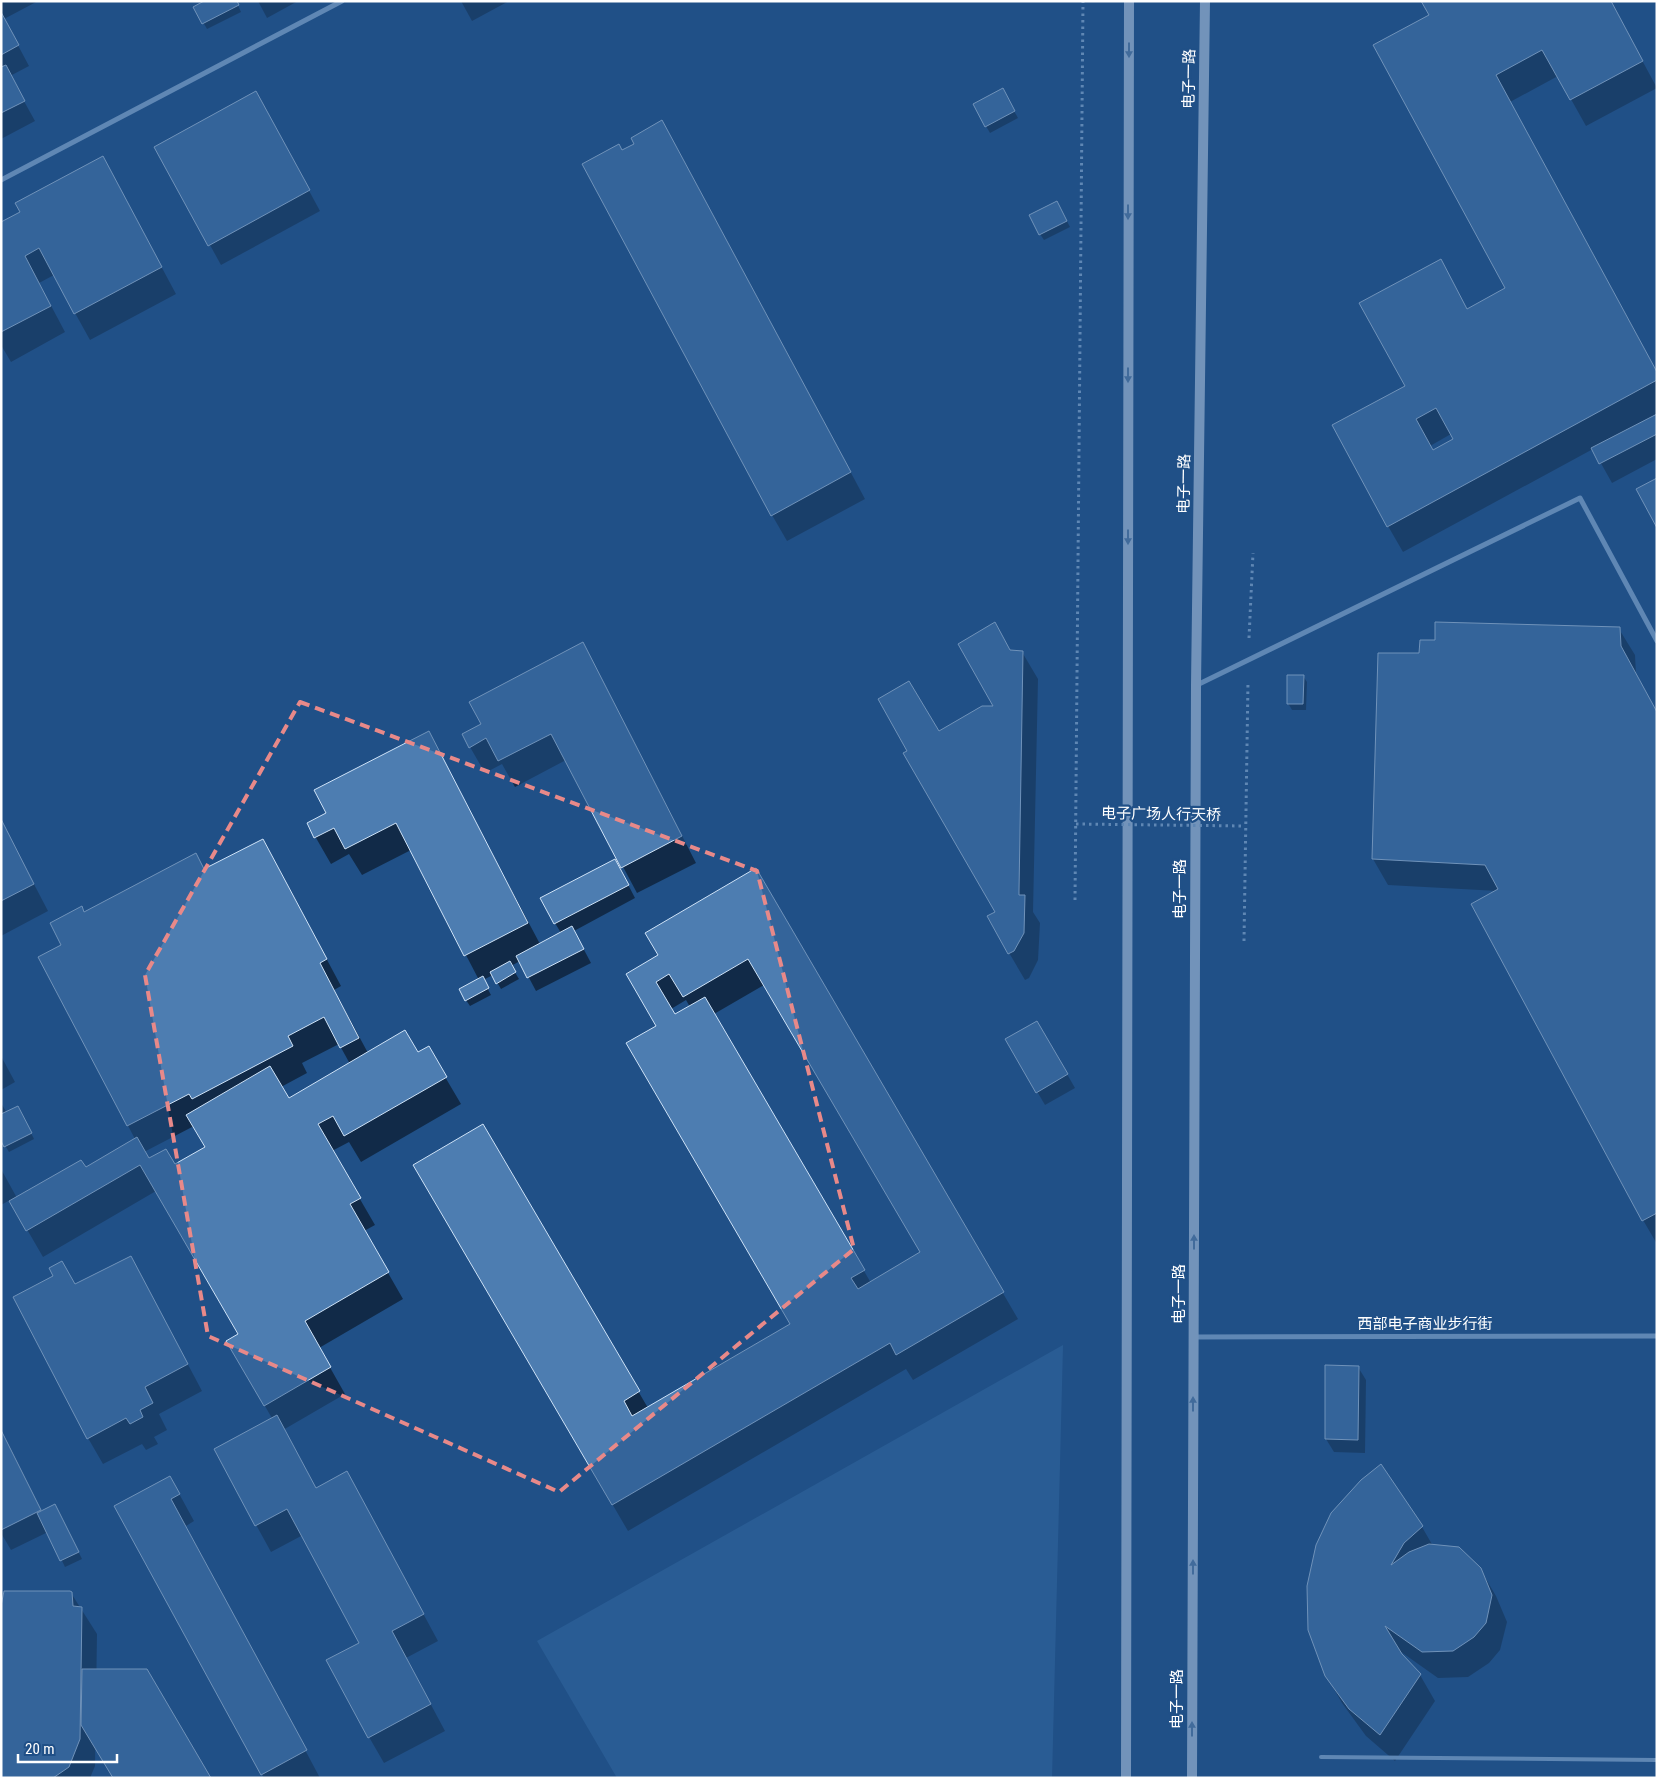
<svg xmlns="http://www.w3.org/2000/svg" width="1658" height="1779" font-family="'Roboto Condensed','Noto Sans SC',sans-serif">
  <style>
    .green { fill: #346ba4 }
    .shadow { fill: #0007; fill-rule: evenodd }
    .building { fill: #4d7db1; stroke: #cee2f7; fill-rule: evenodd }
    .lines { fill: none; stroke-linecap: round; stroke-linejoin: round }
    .path { stroke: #aac9ea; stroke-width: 3; stroke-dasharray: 2.5 4; stroke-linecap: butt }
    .lane { stroke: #aac9ea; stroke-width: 4 }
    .street { stroke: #aac9ea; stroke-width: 5 }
    .secondary { stroke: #d5e5f8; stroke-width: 10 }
    .path-bridge { stroke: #aac9ea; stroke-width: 3; stroke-dasharray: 2.5 4; stroke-linecap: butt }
    .oneway { fill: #688cb4 }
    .marked { fill: none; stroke: #e88989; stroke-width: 4; stroke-dasharray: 10 6; stroke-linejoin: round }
    .labels { text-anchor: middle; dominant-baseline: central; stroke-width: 4.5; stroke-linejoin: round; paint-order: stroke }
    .street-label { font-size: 15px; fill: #fff; stroke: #205087 }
  </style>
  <rect width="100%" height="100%" fill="#205087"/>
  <path class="green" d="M1063,1345L1052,1778H617L537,1641Z"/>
  <g class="shadow">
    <path d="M1,1H38L4,19L29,66L10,76L35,121L1,139Z"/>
    <path d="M236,1L241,12L207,29L195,8Z"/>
    <path d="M258,1H298L267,18Z"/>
    <path d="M461,1H509L472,21Z"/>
    <path d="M1610,1L1657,88L1586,126L1558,76L1510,102L1657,372V459L1612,483L1593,449L1403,552L1388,526L1406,387L1467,310L1506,288L1375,46ZM1451,434L1454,439L1433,451L1430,446Z"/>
    <path d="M1002,90L1018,118L990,133L974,105Z"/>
    <path d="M267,113L320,211L221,265L156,147Z"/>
    <path d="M677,148L865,499L787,541L772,515L622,152Z"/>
    <path d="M117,184L176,294L90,340L54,275L39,283L65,332L11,362L1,345V223Z"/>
    <path d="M1060,208L1070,227L1044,240L1040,234Z"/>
    <path d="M1619,629L1635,655L1636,674L1657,712V1244L1643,1220L1498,891L1388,885L1373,859L1420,654L1436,641Z"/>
    <path d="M1010,651L1022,652L1038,679L1033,912L1040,923L1038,960L1029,978L1025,980L988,917L997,912L939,733L995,707Z"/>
    <path d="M597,670L696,863L637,893L566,760L515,787L502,764L485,773L470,747Z"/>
    <path d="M1303,676L1307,682L1306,710H1292L1288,703Z"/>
    <path d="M428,733L540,944L561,933L555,923L622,873L635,898L574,931L591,963L536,991L520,961L511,966L519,979L501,989L493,975L483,980L491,995L470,1006L466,1000L479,980L411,850L362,875L349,854L331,864L308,824L327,814Z"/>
    <path d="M1,821L48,911L1,936Z"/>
    <path d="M263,840L341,986L334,990L368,1053L418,1054L428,1048L461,1104L361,1162L349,1142L332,1151L375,1225L364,1231L403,1299L319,1348L345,1394L283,1430L316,1489L361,1499L438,1641L406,1658L445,1731L384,1763L369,1737L360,1643L303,1535L271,1552L215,1450L273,1420L228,1342L240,1335L156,1191L43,1257L10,1200L1,1205V1169L17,1198L85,1168L135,1139L40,958L62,946L84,913L205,871ZM339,1044L350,1064L288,1100L281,1087L307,1073L302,1063ZM194,1126L206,1147L175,1166L149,1160L144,1152Z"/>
    <path d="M756,870L1018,1319L913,1380L906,1369L628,1531L414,1165L483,1125L648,1408L791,1325L658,1026L628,975L660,956ZM764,985L922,1253L871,1283L714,1014ZM686,1000L690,1007L675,1016L671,1009Z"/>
    <path d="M1037,1022L1075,1088L1045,1105L1007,1040Z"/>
    <path d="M1,1056L15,1082L1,1090Z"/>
    <path d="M1,1103L7,1113H21L34,1139L9,1152L1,1139Z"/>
    <path d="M131,1257L202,1391L159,1414L167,1430L154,1437L158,1444L146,1450L142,1444L103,1464L88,1438L75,1286Z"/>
    <path d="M1358,1367L1366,1380L1365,1453L1334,1452L1326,1439Z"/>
    <path d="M1,1429L42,1512H59L82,1559L65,1567L48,1532L11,1550L1,1533Z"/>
    <path d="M170,1477L194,1521L186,1526L320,1778H264L116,1506Z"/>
    <path d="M1422,1527L1433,1546L1480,1569L1496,1596L1507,1622L1500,1650L1489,1663L1468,1677L1438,1678L1397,1649L1420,1675L1435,1701L1395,1761L1366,1736L1342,1703L1326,1675L1308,1586Z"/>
    <path d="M71,1593L97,1634L95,1766L90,1778H1Z"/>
  </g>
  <g class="building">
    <path d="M204,1H237L239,5L202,24L193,7Z"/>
    <path d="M1421,1H1611L1643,61L1570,100L1542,50L1496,75L1657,372V380L1387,527L1332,425L1405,386L1359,303L1441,259L1467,309L1505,288L1373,45L1429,15ZM1436,408L1453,439L1433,450L1416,419Z"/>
    <path d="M1,12L19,45L1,55Z"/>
    <path d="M6,65L25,101L1,113V67Z"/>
    <path d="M1003,88L1015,111L985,127L973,104Z"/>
    <path d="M256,91L310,190L208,246L154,147Z"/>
    <path d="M662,120L851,472L771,516L582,164L619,144L622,150L634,144L631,138Z"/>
    <path d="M103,156L162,267L74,314L39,248L25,256L51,306L1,332V222L20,212L15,203Z"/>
    <path d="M1057,201L1067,221L1039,235L1029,215Z"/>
    <path d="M1657,414V434L1599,464L1591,448Z"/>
    <path d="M1657,478V528L1636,489Z"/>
    <path d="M995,622L1010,650L1023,651L1019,891V895H1025L1024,933L1014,951L1008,954L987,916L995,912L903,753L907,751L878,699L909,681L939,731L982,706H993L958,644Z"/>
    <path d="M1435,622L1620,627L1621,646L1657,712V1213L1642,1221L1471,904L1498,889L1485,865L1372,859L1378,653H1419L1420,640H1435Z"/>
    <path d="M583,642L682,836L621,868L551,734L498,761L486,738L469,748L462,734L481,724L469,702Z"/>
    <path d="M1287,675H1304L1303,704H1287Z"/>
    <path d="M429,731L528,923L464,956L396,823L345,849L334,828L314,838L307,823L326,813L314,790Z"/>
    <path d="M1,819L34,884L1,901Z"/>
    <path d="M263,839L327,959L320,963L359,1038L340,1048L324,1017L288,1036L293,1046L192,1099L189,1094L127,1126L38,957L61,945L50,923L82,906L84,912L196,853L204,869Z"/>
    <path d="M615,859L629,885L554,924L540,898Z"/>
    <path d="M756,868L1004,1292L896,1355L890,1343L612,1505L413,1165L483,1124L640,1391L624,1401L632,1416L790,1324L626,1043L656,1026L626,974L658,955L645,933ZM748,959L920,1252L858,1289L851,1278L865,1270L705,997L675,1014L656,982L669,974L683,997Z"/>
    <path d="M572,926L584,949L527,978L516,956Z"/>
    <path d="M510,961L516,972L496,984L490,972Z"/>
    <path d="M483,976L489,988L465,1001L459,989Z"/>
    <path d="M1037,1021L1068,1074L1036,1093L1005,1039Z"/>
    <path d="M405,1030L418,1052L429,1046L447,1077L344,1136L333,1116L318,1124L361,1198L350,1204L389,1272L305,1321L331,1367L264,1406L226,1341L238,1334L140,1165L26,1231L9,1201L81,1160L86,1167L137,1137L149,1158L166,1149L175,1164L205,1147L186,1115L270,1066L289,1098Z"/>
    <path d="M18,1106L32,1133L4,1147L1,1141V1114Z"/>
    <path d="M131,1256L188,1364L145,1387L153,1403L140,1410L143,1417L130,1424L126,1418L87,1439L13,1297L53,1276L49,1268L62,1261L75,1284Z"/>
    <path d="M1325,1365L1359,1366L1358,1440L1325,1439Z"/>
    <path d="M277,1415L316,1488L347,1471L424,1614L392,1631L431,1704L368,1738L326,1660L359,1643L287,1509L255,1526L214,1449Z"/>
    <path d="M1,1430L41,1510L1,1530Z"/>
    <path d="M1381,1464L1423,1526L1404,1543L1391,1565L1409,1552L1429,1544L1459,1547L1481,1568L1492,1595L1486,1623L1474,1637L1453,1651L1422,1652L1385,1626L1402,1654L1421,1674L1380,1735L1349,1709L1325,1676L1308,1630L1307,1586L1316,1545L1331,1513L1361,1480Z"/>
    <path d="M170,1476L180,1494L171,1499L307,1750L261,1775L114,1506Z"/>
    <path d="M55,1504L79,1552L60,1561L37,1513Z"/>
    <path d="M4,1591H70L72,1592L73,1606L82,1607L80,1739L69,1767L53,1778H1V1606Z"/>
    <path d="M82,1669H147L211,1778H113L81,1725Z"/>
  </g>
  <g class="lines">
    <g class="path">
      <path d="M1249,638L1253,553"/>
      <path d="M1075,900L1083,1"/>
      <path d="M1244,941L1248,681"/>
    </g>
    <path class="lane" d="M1321,1757L1657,1760"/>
    <g class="street">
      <path d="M1,180L342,1"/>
      <path d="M1197,685L1580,498L1657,641"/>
      <path d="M1194,1337L1657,1336"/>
    </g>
    <g class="secondary">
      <path d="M1126,1778L1129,1"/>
      <path d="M1192,1778L1196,685L1205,1"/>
    </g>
    <path class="path-bridge" d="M1076,824L1245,826"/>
  </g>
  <defs><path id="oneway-solid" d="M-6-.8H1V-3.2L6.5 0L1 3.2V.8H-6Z" transform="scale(1.25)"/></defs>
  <g class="oneway">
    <use href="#oneway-solid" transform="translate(1129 50) rotate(90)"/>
    <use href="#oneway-solid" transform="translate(1128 212) rotate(90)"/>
    <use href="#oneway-solid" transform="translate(1128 375) rotate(90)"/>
    <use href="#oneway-solid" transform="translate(1128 537) rotate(90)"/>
    <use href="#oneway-solid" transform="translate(1194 1242) rotate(-90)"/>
    <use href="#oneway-solid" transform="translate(1193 1404) rotate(-90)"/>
    <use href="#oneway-solid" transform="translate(1193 1567) rotate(-90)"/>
    <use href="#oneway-solid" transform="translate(1192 1729) rotate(-90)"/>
  </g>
  <path d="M0 0H1658V1779H0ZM300,702L757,871L854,1249L559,1492L208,1336L145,975Z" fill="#205087" fill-opacity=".55" fill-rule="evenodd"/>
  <path class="marked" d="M300,702L757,871L854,1249L559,1492L208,1336L145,975Z"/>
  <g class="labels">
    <g class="street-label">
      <text transform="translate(1189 79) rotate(-89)">电子一路</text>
      <text transform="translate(1184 484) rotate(-89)">电子一路</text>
      <text transform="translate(1161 814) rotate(1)">电子广场人行天桥</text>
      <text transform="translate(1180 889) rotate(-90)">电子一路</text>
      <text transform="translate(1179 1294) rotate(-90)">电子一路</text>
      <text x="1425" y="1324">西部电子商业步行街</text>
      <text transform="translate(1177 1699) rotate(-90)">电子一路</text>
    </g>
  </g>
  <rect width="1658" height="1779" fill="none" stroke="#ffffff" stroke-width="5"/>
  <path d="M18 1754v8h99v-8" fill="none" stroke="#ffffff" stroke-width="2.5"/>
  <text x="25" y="1754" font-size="15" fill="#ffffff" stroke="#205087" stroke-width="4" paint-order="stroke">20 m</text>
</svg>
